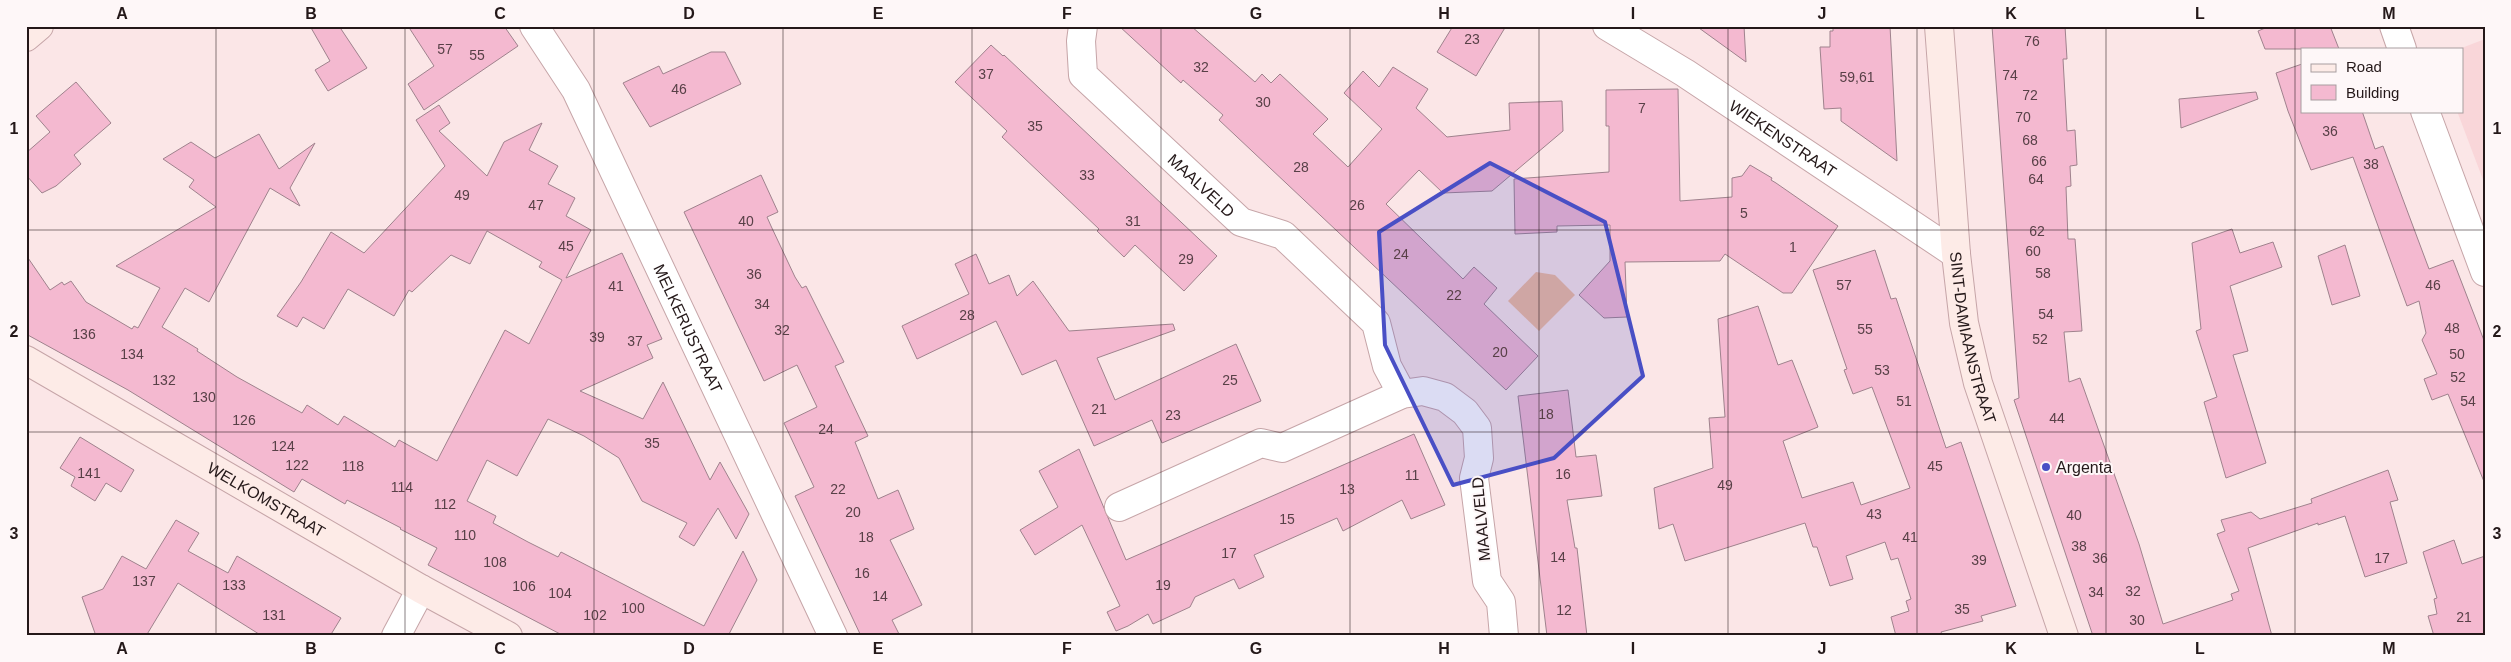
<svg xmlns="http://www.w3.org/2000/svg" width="2511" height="662" font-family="Helvetica,sans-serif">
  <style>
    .built { fill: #f9d6d9 }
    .green { fill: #f1bc9d }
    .building { fill: #f4b9d0; stroke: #9f828d }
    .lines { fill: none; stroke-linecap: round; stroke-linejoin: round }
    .street-casing { stroke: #c6a5a8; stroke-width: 30 }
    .secondary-casing { stroke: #c6a5a8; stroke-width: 30 }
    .street { stroke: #fff; stroke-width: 28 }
    .secondary { stroke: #fdebe7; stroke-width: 28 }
    .marked { fill: #494fc5; fill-opacity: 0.2; stroke: #494fc5; stroke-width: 4; stroke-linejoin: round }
    .grid { fill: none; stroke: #241819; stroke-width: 1; stroke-opacity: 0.55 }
    .poi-dot { fill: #494fc5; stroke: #fef7f8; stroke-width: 2 }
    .labels { text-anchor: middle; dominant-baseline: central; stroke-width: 4; stroke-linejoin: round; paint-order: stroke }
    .number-label { font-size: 14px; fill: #584047 }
    .street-label { font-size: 16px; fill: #241819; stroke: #fef7f8 }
    .poi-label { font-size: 16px; fill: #241819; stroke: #fef7f8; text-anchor: start }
    .neatline { fill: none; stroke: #241819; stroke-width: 2 }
    .grid-label { font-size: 16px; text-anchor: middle; font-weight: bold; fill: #241819 }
  </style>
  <rect width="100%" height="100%" fill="#fbe6e7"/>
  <path class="built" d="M2485,39V185L2457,111H2462V49H2459Z"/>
  <path class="green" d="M1536,272L1555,275L1575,295L1539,331L1508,301Z"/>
  <g class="building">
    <path d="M310,26H339L367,68L328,91L315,70L330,61Z"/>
    <path d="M408,26H504L518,46L424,110L408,84L434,66Z"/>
    <path d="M1119,26H1191L1255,82L1262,74L1271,83L1280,74L1328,119L1313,134L1348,167L1382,129L1344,93L1363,71L1379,87L1393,67L1428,89L1416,108L1447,137L1510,130L1509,103L1562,101L1563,131L1492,191L1443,193L1419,170L1386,204L1463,279L1474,267L1497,288L1484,304L1538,356L1506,390L1219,120L1223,115L1183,80L1181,83Z"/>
    <path d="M1453,26H1506L1476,76L1437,52Z"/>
    <path d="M1744,26L1746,62L1699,28L1738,26Z"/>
    <path d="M1833,26H1890L1897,161L1841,121V108L1824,109L1820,47H1830V31H1833Z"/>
    <path d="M1992,26H2065L2067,59H2063L2067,131L2075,130L2077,165L2070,166L2071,186L2066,187L2068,239H2075L2082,331L2064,332L2069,382L2080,378L2139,544L2163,624L2233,600L2231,594L2239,591L2217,534L2225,531L2221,520L2251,512L2260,519L2312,503L2311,499L2388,470L2398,500L2390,502L2407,563L2365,577L2345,516L2318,525V523L2248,548L2272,636H2093L2014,400L2019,398Z"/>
    <path d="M2270,26H2330L2339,49H2265L2258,31Z"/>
    <path d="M991,45L1003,56L1004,55L1217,256L1184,291L1135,245L1124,257L1097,231L1099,229L1002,137L1007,131L955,82Z"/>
    <path d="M711,52H725L741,84L650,127L623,83L659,66L663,74Z"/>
    <path d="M2302,64V111H2362L2375,149L2383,146L2429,269L2453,260L2485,343V484L2448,394L2432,400L2424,379L2437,374L2422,340L2426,333L2419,301L2407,306L2353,157L2311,170L2288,111L2276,73Z"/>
    <path d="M76,82L111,123L74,155L81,164L56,186L42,193L26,175V153L50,132L36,116Z"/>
    <path d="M1678,89L1680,201L1732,197V178L1742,176L1750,165L1772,178L1771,180L1776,183L1838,226L1792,293H1783L1725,254L1720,261L1625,262L1627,317L1604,318L1579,295L1610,261V225L1557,226V232L1515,234L1514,179L1609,172V126H1606V90Z"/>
    <path d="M2256,92L2258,99L2181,128L2179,99Z"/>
    <path d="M439,105L450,123L439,131L487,176L504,142L542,123L529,150L558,166L548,184L575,198L566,216L591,230L566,278L622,253L662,339L647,345L653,358L580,391L643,419L663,382L710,480L720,462L749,514L736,539L718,508L694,546L679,537L687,523L642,501L619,458L584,436L548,419L517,476L487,460L467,501L496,516L493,523L528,542L558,557L561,552L704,626L743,551L757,580L728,636H564L428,565L437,548L400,529L401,528L347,500L345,504L302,479L294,492L128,390L26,334V255L50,290L62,282L64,285L71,281L86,302L132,329L134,326L138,328L160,288L116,266L216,207L189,187L194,180L163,159L191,142L215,158L259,134L279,169L315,143L290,188L300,206L270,188L209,302L185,288L162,327L198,349L197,351L237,377L302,413L307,405L338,425L344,416L395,447L399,440L437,461L505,330L529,344L562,280L539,267L542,262L487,231L470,264L451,255L412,292L409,290L394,316L348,289L324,329L303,317L297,327L277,316L301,282L331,232L364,253L445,166L416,120Z"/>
    <path d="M761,175L778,212L767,217L771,226L795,277L802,288L806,286L844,362L835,366L868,436L855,442L878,499L898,490L914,529L890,540L922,605L892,620L900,636H861L795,496L814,487L784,423L817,407L797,365L764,381L684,212Z"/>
    <path d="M2232,229L2240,253L2273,242L2282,267L2230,286L2248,351L2233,355L2266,463L2226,478L2204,402L2217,397L2196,331L2201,329L2192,243Z"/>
    <path d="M2345,245L2360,296L2332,305L2318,256Z"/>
    <path d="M1875,250L1891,299L1896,298L1946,448L1961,442L2016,606L1981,616L1983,621L1941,632L1943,636H1896L1891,617L1909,611L1906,601L1911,599L1898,558L1891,560L1885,542L1846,556L1853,579L1830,586L1817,547H1813L1805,523L1685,561L1673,524L1659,529L1654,488L1713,468L1709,418L1725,417L1718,319L1758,306L1778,365L1792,360L1818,427L1783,441L1802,498L1853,482L1861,505L1910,488L1872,387L1853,394L1844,370L1847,369L1813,270Z"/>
    <path d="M976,254L989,284L1009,275L1017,296L1033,281L1069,331L1173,324L1175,330L1097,358L1115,400L1236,344L1261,401L1162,443L1152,420L1094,446L1056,360L1022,375L996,321L917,359L902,326L969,294L955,264Z"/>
    <path d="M1568,390L1576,457L1596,455L1602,496L1567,500L1575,548H1577L1587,636H1547L1518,396Z"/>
    <path d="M1414,434L1445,505L1411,519L1402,500L1343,531L1337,518L1254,555L1264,577L1239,589L1234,579L1195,597L1190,607L1153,624L1148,614L1128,626L1116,631L1107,612L1120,606L1082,525L1035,555L1020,530L1058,507L1039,471L1079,449L1126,560Z"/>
    <path d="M80,437L134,470L121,492L106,483L95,501L71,486L75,477L60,468Z"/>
    <path d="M176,520L199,533L188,551L228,573L237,556L341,618L330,636H262L178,583L146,636H96L82,597L103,589L122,556L146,569Z"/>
    <path d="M2454,540L2462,564L2485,556V636H2434L2428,616L2437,614L2434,599L2437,598L2423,552Z"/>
  </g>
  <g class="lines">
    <defs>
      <g id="street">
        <path id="s1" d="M534,26L576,90L833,636"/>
        <path id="s2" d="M1083,26L1081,41L1083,75L1241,222L1283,235L1376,323L1387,366L1402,394"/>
        <path id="s3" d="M1607,26L1685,73L1956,254"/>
        <path d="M2394,26L2402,49"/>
        <path d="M2425,111L2485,272"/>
        <path d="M1119,507L1261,443L1282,448L1402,394L1423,391L1445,397L1465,412L1477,428L1479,458L1474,478L1487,581L1501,602L1504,636"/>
        <path d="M396,636L421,589"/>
      </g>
      <g id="secondary">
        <path id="s4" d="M1939,26L1956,254L1964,323L1978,383L2064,636"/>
        <path d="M26,37L39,26"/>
        <path id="s5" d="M26,360L421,589L508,636"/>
      </g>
    </defs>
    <use href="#street" class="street-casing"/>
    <use href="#secondary" class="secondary-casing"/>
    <use href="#street" class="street"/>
    <use href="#secondary" class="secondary"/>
  </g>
  <path class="marked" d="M1490,163L1605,222L1643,376L1554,458L1453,485L1385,345L1379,232Z"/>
  <path class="grid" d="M216,26V636M405,26V636M594,26V636M783,26V636M972,26V636M1161,26V636M1350,26V636M1539,26V636M1728,26V636M1917,26V636M2106,26V636M2295,26V636M26,230H2485M26,432H2485"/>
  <circle class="poi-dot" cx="2046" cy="467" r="5"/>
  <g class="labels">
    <g class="number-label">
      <text x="1472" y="39">23</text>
      <text x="2032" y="41">76</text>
      <text x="445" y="49">57</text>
      <text x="477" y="55">55</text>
      <text x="1201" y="67">32</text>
      <text x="986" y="74">37</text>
      <text x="2010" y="75">74</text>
      <text x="1857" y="77">59,61</text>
      <text x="679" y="89">46</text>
      <text x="2030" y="95">72</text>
      <text x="1263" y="102">30</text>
      <text x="1642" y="108">7</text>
      <text x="2023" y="117">70</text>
      <text x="1035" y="126">35</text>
      <text x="2330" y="131">36</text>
      <text x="2030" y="140">68</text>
      <text x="2039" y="161">66</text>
      <text x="2371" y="164">38</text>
      <text x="1301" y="167">28</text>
      <text x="1087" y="175">33</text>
      <text x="2036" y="179">64</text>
      <text x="462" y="195">49</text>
      <text x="536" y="205">47</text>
      <text x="1357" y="205">26</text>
      <text x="1744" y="213">5</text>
      <text x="746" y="221">40</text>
      <text x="1133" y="221">31</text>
      <text x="2037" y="231">62</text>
      <text x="566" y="246">45</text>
      <text x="1793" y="247">1</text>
      <text x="2033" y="251">60</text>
      <text x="1401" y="254">24</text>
      <text x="1186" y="259">29</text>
      <text x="2043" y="273">58</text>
      <text x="754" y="274">36</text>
      <text x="1844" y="285">57</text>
      <text x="2433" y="285">46</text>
      <text x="616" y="286">41</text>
      <text x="1454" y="295">22</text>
      <text x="762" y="304">34</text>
      <text x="2046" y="314">54</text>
      <text x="967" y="315">28</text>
      <text x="2452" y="328">48</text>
      <text x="1865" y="329">55</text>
      <text x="782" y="330">32</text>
      <text x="84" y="334">136</text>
      <text x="597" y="337">39</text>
      <text x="2040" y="339">52</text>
      <text x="635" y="341">37</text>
      <text x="1500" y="352">20</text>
      <text x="132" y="354">134</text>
      <text x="2457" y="354">50</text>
      <text x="1882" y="370">53</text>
      <text x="2458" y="377">52</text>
      <text x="164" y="380">132</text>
      <text x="1230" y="380">25</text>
      <text x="204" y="397">130</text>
      <text x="1904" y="401">51</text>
      <text x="2468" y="401">54</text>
      <text x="1099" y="409">21</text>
      <text x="1546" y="414">18</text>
      <text x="1173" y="415">23</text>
      <text x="2057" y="418">44</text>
      <text x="244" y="420">126</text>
      <text x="826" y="429">24</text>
      <text x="652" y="443">35</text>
      <text x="283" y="446">124</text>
      <text x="297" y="465">122</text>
      <text x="353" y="466">118</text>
      <text x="1935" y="466">45</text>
      <text x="89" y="473">141</text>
      <text x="1563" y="474">16</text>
      <text x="1412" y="475">11</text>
      <text x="1725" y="485">49</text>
      <text x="402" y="487">114</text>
      <text x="838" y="489">22</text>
      <text x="1347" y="489">13</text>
      <text x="445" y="504">112</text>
      <text x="853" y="512">20</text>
      <text x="1874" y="514">43</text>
      <text x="2074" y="515">40</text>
      <text x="1287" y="519">15</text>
      <text x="465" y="535">110</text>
      <text x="866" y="537">18</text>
      <text x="1910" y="537">41</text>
      <text x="2079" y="546">38</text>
      <text x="1229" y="553">17</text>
      <text x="1558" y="557">14</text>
      <text x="2100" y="558">36</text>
      <text x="2382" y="558">17</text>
      <text x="1979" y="560">39</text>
      <text x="495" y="562">108</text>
      <text x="862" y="573">16</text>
      <text x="144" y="581">137</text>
      <text x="234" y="585">133</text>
      <text x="1163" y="585">19</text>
      <text x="524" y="586">106</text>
      <text x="2133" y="591">32</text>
      <text x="2096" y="592">34</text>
      <text x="560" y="593">104</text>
      <text x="880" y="596">14</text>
      <text x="633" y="608">100</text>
      <text x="1962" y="609">35</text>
      <text x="1564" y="610">12</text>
      <text x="274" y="615">131</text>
      <text x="595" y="615">102</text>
      <text x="2464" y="617">21</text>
      <text x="2137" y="620">30</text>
    </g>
    <g class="street-label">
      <text stroke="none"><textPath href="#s3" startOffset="209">WIEKENSTRAAT</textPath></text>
      <text stroke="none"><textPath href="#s2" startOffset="211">MAALVELD</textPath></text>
      <text stroke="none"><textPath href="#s1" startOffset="340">MELKERIJSTRAAT</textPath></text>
      <text stroke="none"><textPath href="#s4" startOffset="314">SINT-DAMIAANSTRAAT</textPath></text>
      <text stroke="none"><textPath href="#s5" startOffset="278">WELKOMSTRAAT</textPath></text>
      <text transform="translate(1481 519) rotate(-95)">MAALVELD</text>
    </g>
    <g class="poi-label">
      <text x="2056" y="467">Argenta</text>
    </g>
  </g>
  <rect width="2511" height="662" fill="none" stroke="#fef7f8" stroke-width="55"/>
  <rect x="2301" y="48" width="162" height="65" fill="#fef7f8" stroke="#a79e9f"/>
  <rect x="2311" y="64" width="25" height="8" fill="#fdebe7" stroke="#a79e9f"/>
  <text x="2346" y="72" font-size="15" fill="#241819">Road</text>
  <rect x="2311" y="85" width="25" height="15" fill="#f4b9d0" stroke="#a79e9f"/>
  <text x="2346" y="98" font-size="15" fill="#241819">Building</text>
  <rect x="28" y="28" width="2456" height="606" class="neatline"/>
  <g class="grid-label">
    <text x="122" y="19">A</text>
    <text x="311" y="19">B</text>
    <text x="500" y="19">C</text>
    <text x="689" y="19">D</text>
    <text x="878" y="19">E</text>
    <text x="1067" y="19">F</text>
    <text x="1256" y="19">G</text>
    <text x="1444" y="19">H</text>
    <text x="1633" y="19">I</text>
    <text x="1822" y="19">J</text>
    <text x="2011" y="19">K</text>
    <text x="2200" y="19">L</text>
    <text x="2389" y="19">M</text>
    <text x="14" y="134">1</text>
    <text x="2497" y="134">1</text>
    <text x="14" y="337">2</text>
    <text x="2497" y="337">2</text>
    <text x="14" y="539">3</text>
    <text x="2497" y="539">3</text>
    <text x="122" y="654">A</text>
    <text x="311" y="654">B</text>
    <text x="500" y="654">C</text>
    <text x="689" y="654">D</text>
    <text x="878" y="654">E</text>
    <text x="1067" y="654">F</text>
    <text x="1256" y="654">G</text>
    <text x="1444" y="654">H</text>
    <text x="1633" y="654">I</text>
    <text x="1822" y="654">J</text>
    <text x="2011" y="654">K</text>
    <text x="2200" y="654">L</text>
    <text x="2389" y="654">M</text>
  </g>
</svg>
